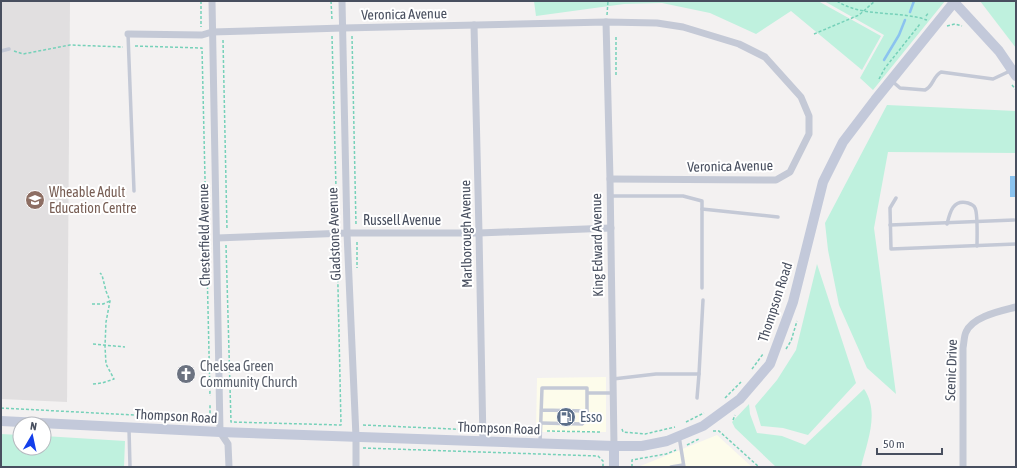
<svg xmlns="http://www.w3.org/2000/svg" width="1017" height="468" font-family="'Asap Condensed',sans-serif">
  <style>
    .commercial { fill: #fdfceb }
    .education { fill: #e1dfe0 }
    .green { fill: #bff1de }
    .water { fill: #8bc3ef }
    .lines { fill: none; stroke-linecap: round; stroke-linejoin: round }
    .stream { stroke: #8bc3ef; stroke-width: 2.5 }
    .path { stroke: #76d1b9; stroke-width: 1.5; stroke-dasharray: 3 2; stroke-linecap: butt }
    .lane { stroke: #c4c9d6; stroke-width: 3.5 }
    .street { stroke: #c4c9d6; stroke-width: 7 }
    .secondary { stroke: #c3c9da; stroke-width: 10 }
    .labels { text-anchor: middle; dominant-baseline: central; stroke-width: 4; stroke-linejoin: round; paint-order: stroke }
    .street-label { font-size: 14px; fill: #484f5f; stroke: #fff }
    .education-label { font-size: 14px; fill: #785e54; stroke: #fff; text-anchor: start }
    .worship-label { font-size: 14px; fill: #5b616d; stroke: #fff; text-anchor: start }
    .service-label { font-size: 14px; fill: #4e5e75; stroke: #fff; text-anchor: start }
  </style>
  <rect width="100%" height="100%" fill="#f3f1f1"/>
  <g class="commercial">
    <path d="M606,377V432H536L537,378Z"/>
    <path d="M717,435L752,467H638Z"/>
  </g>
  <path class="education" d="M1,1H70L67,402L1,399Z"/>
  <g class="green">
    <path d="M534,1H818L881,36L862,70L791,11L756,34L710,13L662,3L624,4L536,16Z"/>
    <path d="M824,1H945L873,90L860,78L884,35Z"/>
    <path d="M980,1H1016V48Z"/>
    <path d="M887,105L1016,111V153L888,152L874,228L896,394L867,368L839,305L828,250L825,223Z"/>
    <path d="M817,264L856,383L808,435L783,428L761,426L755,406L777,380L796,350Z"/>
    <path d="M864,389C880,412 867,442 861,467H776L735,428L732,422L749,404L750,414L757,433L782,436L805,445Z"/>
    <path d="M1,434L20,435V448H44V436L125,441L124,467H1Z"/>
  </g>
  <rect class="water" x="1010" y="176" width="6" height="21"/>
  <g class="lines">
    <g class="stream">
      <path d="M910,12L914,1"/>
      <path d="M884,60L899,35L905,20"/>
    </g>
    <g class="path">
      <path d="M201,1V27"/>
      <path d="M331,1L332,20"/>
      <path d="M837,1C863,18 898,10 927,20"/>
      <path d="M607,15L608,1"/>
      <path d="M926,16L929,12"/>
      <path d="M947,26L955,24L962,26"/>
      <path d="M814,34L859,15L875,1"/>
      <path d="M332,36L337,226"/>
      <path d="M352,36L356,225"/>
      <path d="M616,37V75"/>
      <path d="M223,40L227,230"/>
      <path d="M135,46L202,48L210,396"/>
      <path d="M14,51L23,54L70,45L123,47"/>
      <path d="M879,79L885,68L920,24"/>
      <path d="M1012,85L1016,90"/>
      <path d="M357,242V268"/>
      <path d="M226,245L231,422L341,425L337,242"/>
      <path d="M92,304H103L110,301"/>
      <path d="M93,344L125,347"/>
      <path d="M786,349L791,341L797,321"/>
      <path d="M752,369L763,354"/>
      <path d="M93,384L102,383L114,379L106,364L105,346L106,322L110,301L106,291L102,275L100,273"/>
      <path d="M725,398L741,382"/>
      <path d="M1,408L210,419V405"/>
      <path d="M733,420L735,415"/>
      <path d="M686,422L704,413"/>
      <path d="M363,425L475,430"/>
      <path d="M622,429L623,432L645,434L675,427"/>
      <path d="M491,430L535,431"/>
      <path d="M547,431L600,432"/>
      <path d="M713,431H719L759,467"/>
      <path d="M687,445L699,439"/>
      <path d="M363,448L598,456L603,461V467"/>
      <path d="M632,467V460L666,454L676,450"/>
    </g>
    <g class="lane">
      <path d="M128,34L134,191"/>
      <path d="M1,51L9,49"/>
      <path d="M892,81L900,88L925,90C933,87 933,76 941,72L993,79L1012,70"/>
      <path d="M610,196H683L702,201V288"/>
      <path d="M896,198L890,208L891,249L1016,244"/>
      <path d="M702,209L778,217"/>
      <path d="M947,224C950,212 953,199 968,203C971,204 974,205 975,208C978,213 977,238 977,246"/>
      <path d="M890,225L1014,220"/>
      <path d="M613,379L656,374H699L703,300"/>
      <path d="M588,393H613"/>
      <path d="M697,398L699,374"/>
      <path d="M541,423L582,424L587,419V411"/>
      <path d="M129,429L130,467"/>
      <path d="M679,436L684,467"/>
      <path d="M540,443L542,388H587V411L541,410"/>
      <path d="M671,467L683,465"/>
    </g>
    <g class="street">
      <path d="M212,1L220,432L228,444L229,467"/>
      <path d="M342,1L347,233L356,437V467"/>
      <path d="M606,22L610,179L614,446"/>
      <path d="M474,25L479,233L483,442"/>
      <path d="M128,34L202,35L212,32L343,28L606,22L657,23L683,27L739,44L765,57L801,97L809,116V134L790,172L776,180L610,179"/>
      <path d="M217,238L347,233H479L611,228"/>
      <path d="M963,467V348C964,343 964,336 966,332C973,316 1001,311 1016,307"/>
    </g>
    <g class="secondary">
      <path d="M954,2L999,51L1016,76"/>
      <path d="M1,421L220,432L614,446H642L667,441L703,426L740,399L770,364L793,302L823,182L843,142L875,100L955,1"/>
      <path d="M614,446V467"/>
    </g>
  </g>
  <defs>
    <symbol id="school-disc" viewBox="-11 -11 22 22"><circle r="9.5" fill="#8d6e63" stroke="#fff"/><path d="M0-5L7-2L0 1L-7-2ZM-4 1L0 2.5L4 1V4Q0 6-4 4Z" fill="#fff"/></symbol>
    <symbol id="church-disc" viewBox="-11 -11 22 22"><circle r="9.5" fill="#6b7280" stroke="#fff"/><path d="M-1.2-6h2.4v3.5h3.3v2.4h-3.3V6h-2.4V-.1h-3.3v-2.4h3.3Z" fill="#fff"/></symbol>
    <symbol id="fuel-disc" viewBox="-11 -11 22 22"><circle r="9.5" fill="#5c6f8a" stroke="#fff"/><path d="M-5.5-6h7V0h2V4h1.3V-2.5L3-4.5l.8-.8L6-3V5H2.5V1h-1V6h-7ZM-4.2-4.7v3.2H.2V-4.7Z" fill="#fff"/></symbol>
  </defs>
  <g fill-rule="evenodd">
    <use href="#school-disc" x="24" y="189" width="22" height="22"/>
    <use href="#church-disc" x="175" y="363" width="22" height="22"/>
    <use href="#fuel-disc" x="555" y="406" width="22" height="22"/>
  </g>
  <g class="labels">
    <g class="street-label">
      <text transform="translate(404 14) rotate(-1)">Veronica Avenue</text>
      <text transform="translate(730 166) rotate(-1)">Veronica Avenue</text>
      <text x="402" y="220">Russell Avenue</text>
      <text transform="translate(334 234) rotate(-92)">Gladstone Avenue</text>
      <text transform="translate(466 234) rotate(-91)">Marlborough Avenue</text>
      <text transform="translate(204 235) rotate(-91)">Chesterfield Avenue</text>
      <text transform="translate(597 245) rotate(-91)">King Edward Avenue</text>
      <text transform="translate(775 302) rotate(-72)">Thompson Road</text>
      <text transform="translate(951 370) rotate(-88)">Scenic Drive</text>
      <text transform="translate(176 416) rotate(3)">Thompson Road</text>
      <text transform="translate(499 428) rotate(2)">Thompson Road</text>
    </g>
    <g class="education-label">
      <text x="49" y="192">Wheable Adult<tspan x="49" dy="16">Education Centre</tspan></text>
    </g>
    <g class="worship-label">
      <text x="200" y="366">Chelsea Green<tspan x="200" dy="16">Community Church</tspan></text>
    </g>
    <g class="service-label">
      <text x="580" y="417">Esso</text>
    </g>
  </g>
  <rect width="1017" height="468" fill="none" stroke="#484f5f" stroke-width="4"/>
  <g transform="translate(32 436) rotate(9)"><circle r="19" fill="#ffffff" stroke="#b6b9bf"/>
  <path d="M0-3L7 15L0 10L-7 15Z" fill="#133feb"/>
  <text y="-6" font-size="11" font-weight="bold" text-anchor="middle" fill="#484f5f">N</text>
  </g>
  <path d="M877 448v6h65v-6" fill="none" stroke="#484f5f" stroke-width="2"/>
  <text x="883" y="448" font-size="12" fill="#484f5f" stroke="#ffffff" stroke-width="3" paint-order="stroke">50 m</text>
</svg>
